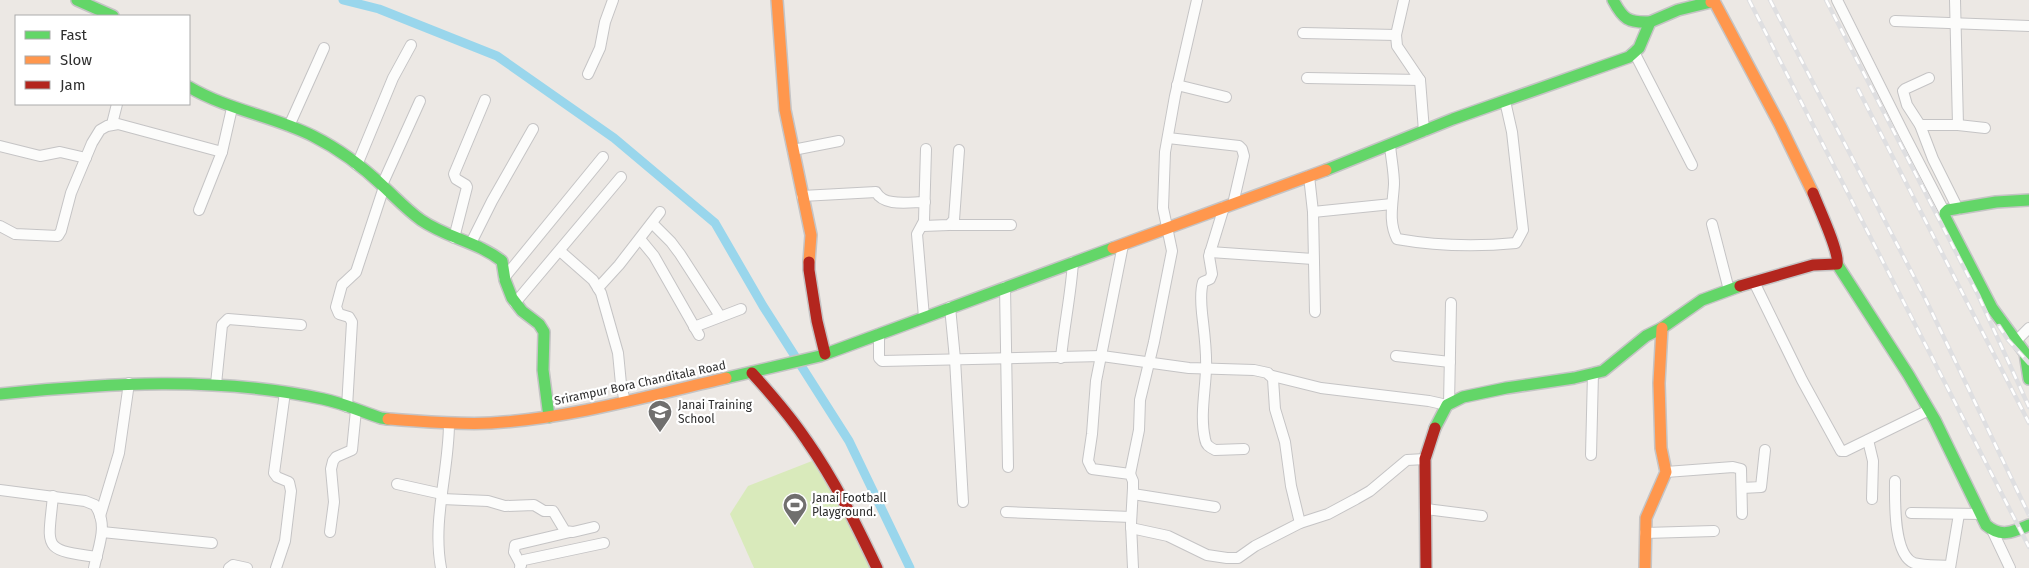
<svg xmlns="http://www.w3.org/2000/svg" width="2029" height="568" font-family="'Fira Sans',sans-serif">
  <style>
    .pitch { fill: #d9eabb }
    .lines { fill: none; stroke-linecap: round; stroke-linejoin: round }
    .canal { stroke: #99d6ec; stroke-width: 9 }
    .street-casing { stroke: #c5c4c5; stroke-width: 12 }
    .fast-casing { stroke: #c5c4c5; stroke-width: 14 }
    .slow-casing { stroke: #c5c4c5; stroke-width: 14 }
    .jam-casing { stroke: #c5c4c5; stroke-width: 14 }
    .street { stroke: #fcfcfb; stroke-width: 10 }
    .fast { stroke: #63d668; stroke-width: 11 }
    .slow { stroke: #ff974d; stroke-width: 11 }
    .jam { stroke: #b3261e; stroke-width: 11 }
    .rail-casing { stroke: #dfdfe1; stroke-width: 4.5 }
    .rail { stroke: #fff; stroke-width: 2.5; stroke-dasharray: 8; stroke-linecap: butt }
    .labels { text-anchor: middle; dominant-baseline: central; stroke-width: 4.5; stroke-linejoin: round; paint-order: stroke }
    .street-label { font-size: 12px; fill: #2e2e2e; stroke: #fff }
    .poi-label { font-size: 12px; fill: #2e2e2e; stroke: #fff; text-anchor: start }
  </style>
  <rect width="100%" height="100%" fill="#ece8e4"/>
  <path class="pitch" d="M812,461L861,539L876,568H754L730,514L748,486Z"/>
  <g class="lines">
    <path class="canal" d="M343,0L379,9L497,56L614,138L715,223L763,306L849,441L910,568"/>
    <defs>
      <g id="street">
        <path d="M1404,0L1396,35L1397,46L1420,80L1424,131"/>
        <path d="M1837,0L1905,136L1945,213"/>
        <path d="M1955,0L1958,125"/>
        <path d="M1895,21L2029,26"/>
        <path d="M1303,33L1396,35"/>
        <path d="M1634,52L1692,165"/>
        <path d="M588,74L600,48L605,22L613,0"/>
        <path d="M1307,78L1420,80"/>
        <path d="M1929,78L1905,89L1903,91L1907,105L1920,125L1933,159L1958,209"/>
        <path d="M1177,85L1226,97"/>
        <path d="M112,124L117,104"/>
        <path d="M1920,125H1958L1985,128"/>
        <path d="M289,126L324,48"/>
        <path d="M1168,138L1239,146L1242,149L1244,156L1233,204"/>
        <path d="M1390,145C1391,158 1394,171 1394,184C1393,204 1388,221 1397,239C1437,246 1476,247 1516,243L1523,230L1512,132L1505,101"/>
        <path d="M0,146L40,156L60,152L86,158"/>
        <path d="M793,150L839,141"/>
        <path d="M357,165L393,78L411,45"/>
        <path d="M1309,176L1313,212L1315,312"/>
        <path d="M382,185L420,101"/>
        <path d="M802,196L876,192C884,207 909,202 925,202"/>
        <path d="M1224,207L1209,256L1212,274L1210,279L1203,282C1200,292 1201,303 1202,313C1204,331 1207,351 1206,370C1205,393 1200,417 1205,439C1206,445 1209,447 1215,450L1244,449"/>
        <path d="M199,210L222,152L232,108"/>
        <path d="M1313,212L1392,204"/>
        <path d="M652,223L671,242L680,254L720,316"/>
        <path d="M1712,224L1729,290"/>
        <path d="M951,225H1011"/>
        <path d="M0,226L15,234L58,236L61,231L71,193L92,143L100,130L107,126L118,124L222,152"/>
        <path d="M923,226L949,225L954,220L959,150"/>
        <path d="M454,238L467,187L466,185L456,179L454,174L485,100"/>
        <path d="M640,239L654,256L699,335"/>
        <path d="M471,243L492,201L533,129"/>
        <path d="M1123,245L1096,381L1092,434L1088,461L1092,469L1130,474L1133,481V488L1131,524L1133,568"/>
        <path d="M560,251L593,280L601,293L618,353L621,384L625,402"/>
        <path d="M1210,252L1313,259"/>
        <path d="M504,278L603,157"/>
        <path d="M1754,282L1802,380L1841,451H1845L1929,410"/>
        <path d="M1005,287L1008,467"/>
        <path d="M598,288L619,265L660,212"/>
        <path d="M515,303L621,177"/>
        <path d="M950,307L955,359L963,502"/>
        <path d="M924,317L917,234L924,221L926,149"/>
        <path d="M694,327L741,309"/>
        <path d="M879,334V358L882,361L1102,356L1189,368L1254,370L1268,373L1273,379L1275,409L1285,442L1291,486L1300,523"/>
        <path d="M2016,341L2029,328"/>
        <path d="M1396,356L1450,362"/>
        <path d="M1061,358C1064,326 1071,294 1073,262"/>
        <path d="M1269,375L1321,388L1429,401L1447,405"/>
        <path d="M216,384L222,325L228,319L301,325"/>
        <path d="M1449,404L1451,303"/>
        <path d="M347,407L352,322L349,317L339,314L336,307L342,285L356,272L384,187"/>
        <path d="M1868,440L1873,461L1872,499"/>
        <path d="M1591,455L1593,373"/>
        <path d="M1666,472L1733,467L1741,469L1742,514"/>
        <path d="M1130,474L1139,430L1140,400L1154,342L1172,251L1163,208L1165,152L1175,96L1197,0"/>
        <path d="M1895,481C1895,500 1893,555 1914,563C1925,566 1939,565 1950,566"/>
        <path d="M397,484L442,494"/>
        <path d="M1742,488L1761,487L1765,450"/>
        <path d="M0,490L85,501L95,505C109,526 98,546 94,568"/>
        <path d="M1133,494L1215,507"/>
        <path d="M53,496C48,548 41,550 97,557"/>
        <path d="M442,499L488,501L505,506L534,505L544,511H553L565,531L573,532L594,527"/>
        <path d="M1426,509L1482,516"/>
        <path d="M1006,512L1131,517"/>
        <path d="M1911,513L1981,514"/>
        <path d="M100,516L119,453L129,383"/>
        <path d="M1131,528L1168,536L1207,555L1227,558H1238L1255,546L1300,523L1328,514L1356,499L1370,491L1407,460L1425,459"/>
        <path d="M102,532L212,543"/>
        <path d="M330,532L334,502L331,469L333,461L336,457L352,450L356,410"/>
        <path d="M1993,532L2010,568"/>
        <path d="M1645,533L1714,531"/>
        <path d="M521,565L514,552L515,545L570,532"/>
        <path d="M229,568L233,565L247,568"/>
        <path d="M276,568L285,541L291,491L289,482L277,477L274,473L285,392"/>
        <path d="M441,568C432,520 449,471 449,423"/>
        <path d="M520,568L521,562L524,560L604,543"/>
        <path d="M1950,568L1959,514"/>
      </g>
      <g id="fast">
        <path d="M77,0L113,16"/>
        <path d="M1613,0C1623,19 1628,23 1650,22"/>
        <path d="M189,87C228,110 273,116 313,136C339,149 363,167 384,187C396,198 407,210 421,220C447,238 478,242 502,261L505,280L512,298L522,311L539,324L544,332L543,370L549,417"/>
        <path d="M1326,170L1453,119L1629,57L1639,48L1650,22L1678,10L1711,2"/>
        <path d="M2029,200L1996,202L1948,210L1945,213V217L1992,308L2025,353L2029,379"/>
        <path d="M1837,264L1908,374L1935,420L1986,525C2001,538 2013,532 2029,525"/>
        <path d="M726,378L820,356L1113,248"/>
        <path d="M0,394C108,383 216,376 323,399C343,403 362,412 381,418L388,419"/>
        <path d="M1435,428L1447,405L1463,397L1506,388L1574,378L1603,371L1646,336L1662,328L1702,300L1740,286"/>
      </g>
      <g id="slow">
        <path d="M777,0L785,110L811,235L809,262"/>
        <path d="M1711,2L1714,1L1780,125L1813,193"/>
        <path d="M1113,248L1326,170"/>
        <path d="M388,419C422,421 457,425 491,423C571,418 648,396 726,378"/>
        <path d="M1645,568L1646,518L1666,472L1661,448L1659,383L1662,328"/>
      </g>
      <g id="jam">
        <path d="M809,262V270L817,321L825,354"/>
        <path d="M1740,286L1813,265L1837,264C1840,253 1818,206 1813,193"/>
        <path d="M752,373C772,395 791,417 807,441C835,481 856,524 877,568"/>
        <path d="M1426,568L1425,459L1435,428"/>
      </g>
    </defs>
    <use href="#street" class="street-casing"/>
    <use href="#fast" class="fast-casing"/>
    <use href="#slow" class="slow-casing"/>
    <use href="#jam" class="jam-casing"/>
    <use href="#street" class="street"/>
    <use href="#fast" class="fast"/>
    <use href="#slow" class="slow"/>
    <use href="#jam" class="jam"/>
    <defs>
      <g id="rail">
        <path d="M1749,0L2029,547"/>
        <path d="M1770,0L1925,298L2029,515"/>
        <path d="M1826,0L1978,295L2029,407"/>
        <path d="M1858,89L2029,423"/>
        <path d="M1999,326L2008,340L2029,363"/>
      </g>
    </defs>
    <use href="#rail" class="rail-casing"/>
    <use href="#rail" class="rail"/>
  </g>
  <defs>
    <symbol id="school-pin" viewBox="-11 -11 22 30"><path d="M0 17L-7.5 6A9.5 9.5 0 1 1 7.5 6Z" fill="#706f6e" stroke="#fff"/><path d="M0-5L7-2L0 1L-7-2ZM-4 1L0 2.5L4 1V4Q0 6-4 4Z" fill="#fff"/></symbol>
    <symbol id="stadium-pin" viewBox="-11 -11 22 30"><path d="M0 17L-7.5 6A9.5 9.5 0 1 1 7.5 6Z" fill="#706f6e" stroke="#fff"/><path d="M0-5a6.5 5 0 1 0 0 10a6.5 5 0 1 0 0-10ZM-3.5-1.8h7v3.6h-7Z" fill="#fff"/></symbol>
  </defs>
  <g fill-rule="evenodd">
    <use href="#school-pin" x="646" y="398" width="28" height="38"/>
    <use href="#stadium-pin" x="781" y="491" width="28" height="38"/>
  </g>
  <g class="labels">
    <g class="street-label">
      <text transform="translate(640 383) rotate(-12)">Srirampur Bora Chanditala Road</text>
    </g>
    <g class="poi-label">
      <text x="678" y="405">Janai Training<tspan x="678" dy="14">School</tspan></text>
      <text x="812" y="498">Janai Football<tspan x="812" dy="14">Playground.</tspan></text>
    </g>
  </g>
  <rect x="15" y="15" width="175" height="90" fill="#ffffff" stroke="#ababab"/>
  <rect x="25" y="31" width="25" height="8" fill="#63d668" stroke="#ababab"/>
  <text x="60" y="40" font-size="15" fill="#2e2e2e">Fast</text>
  <rect x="25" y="56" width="25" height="8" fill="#ff974d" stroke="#ababab"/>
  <text x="60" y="65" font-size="15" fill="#2e2e2e">Slow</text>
  <rect x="25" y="81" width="25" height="8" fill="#b3261e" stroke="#ababab"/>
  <text x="60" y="90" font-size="15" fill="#2e2e2e">Jam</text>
</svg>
